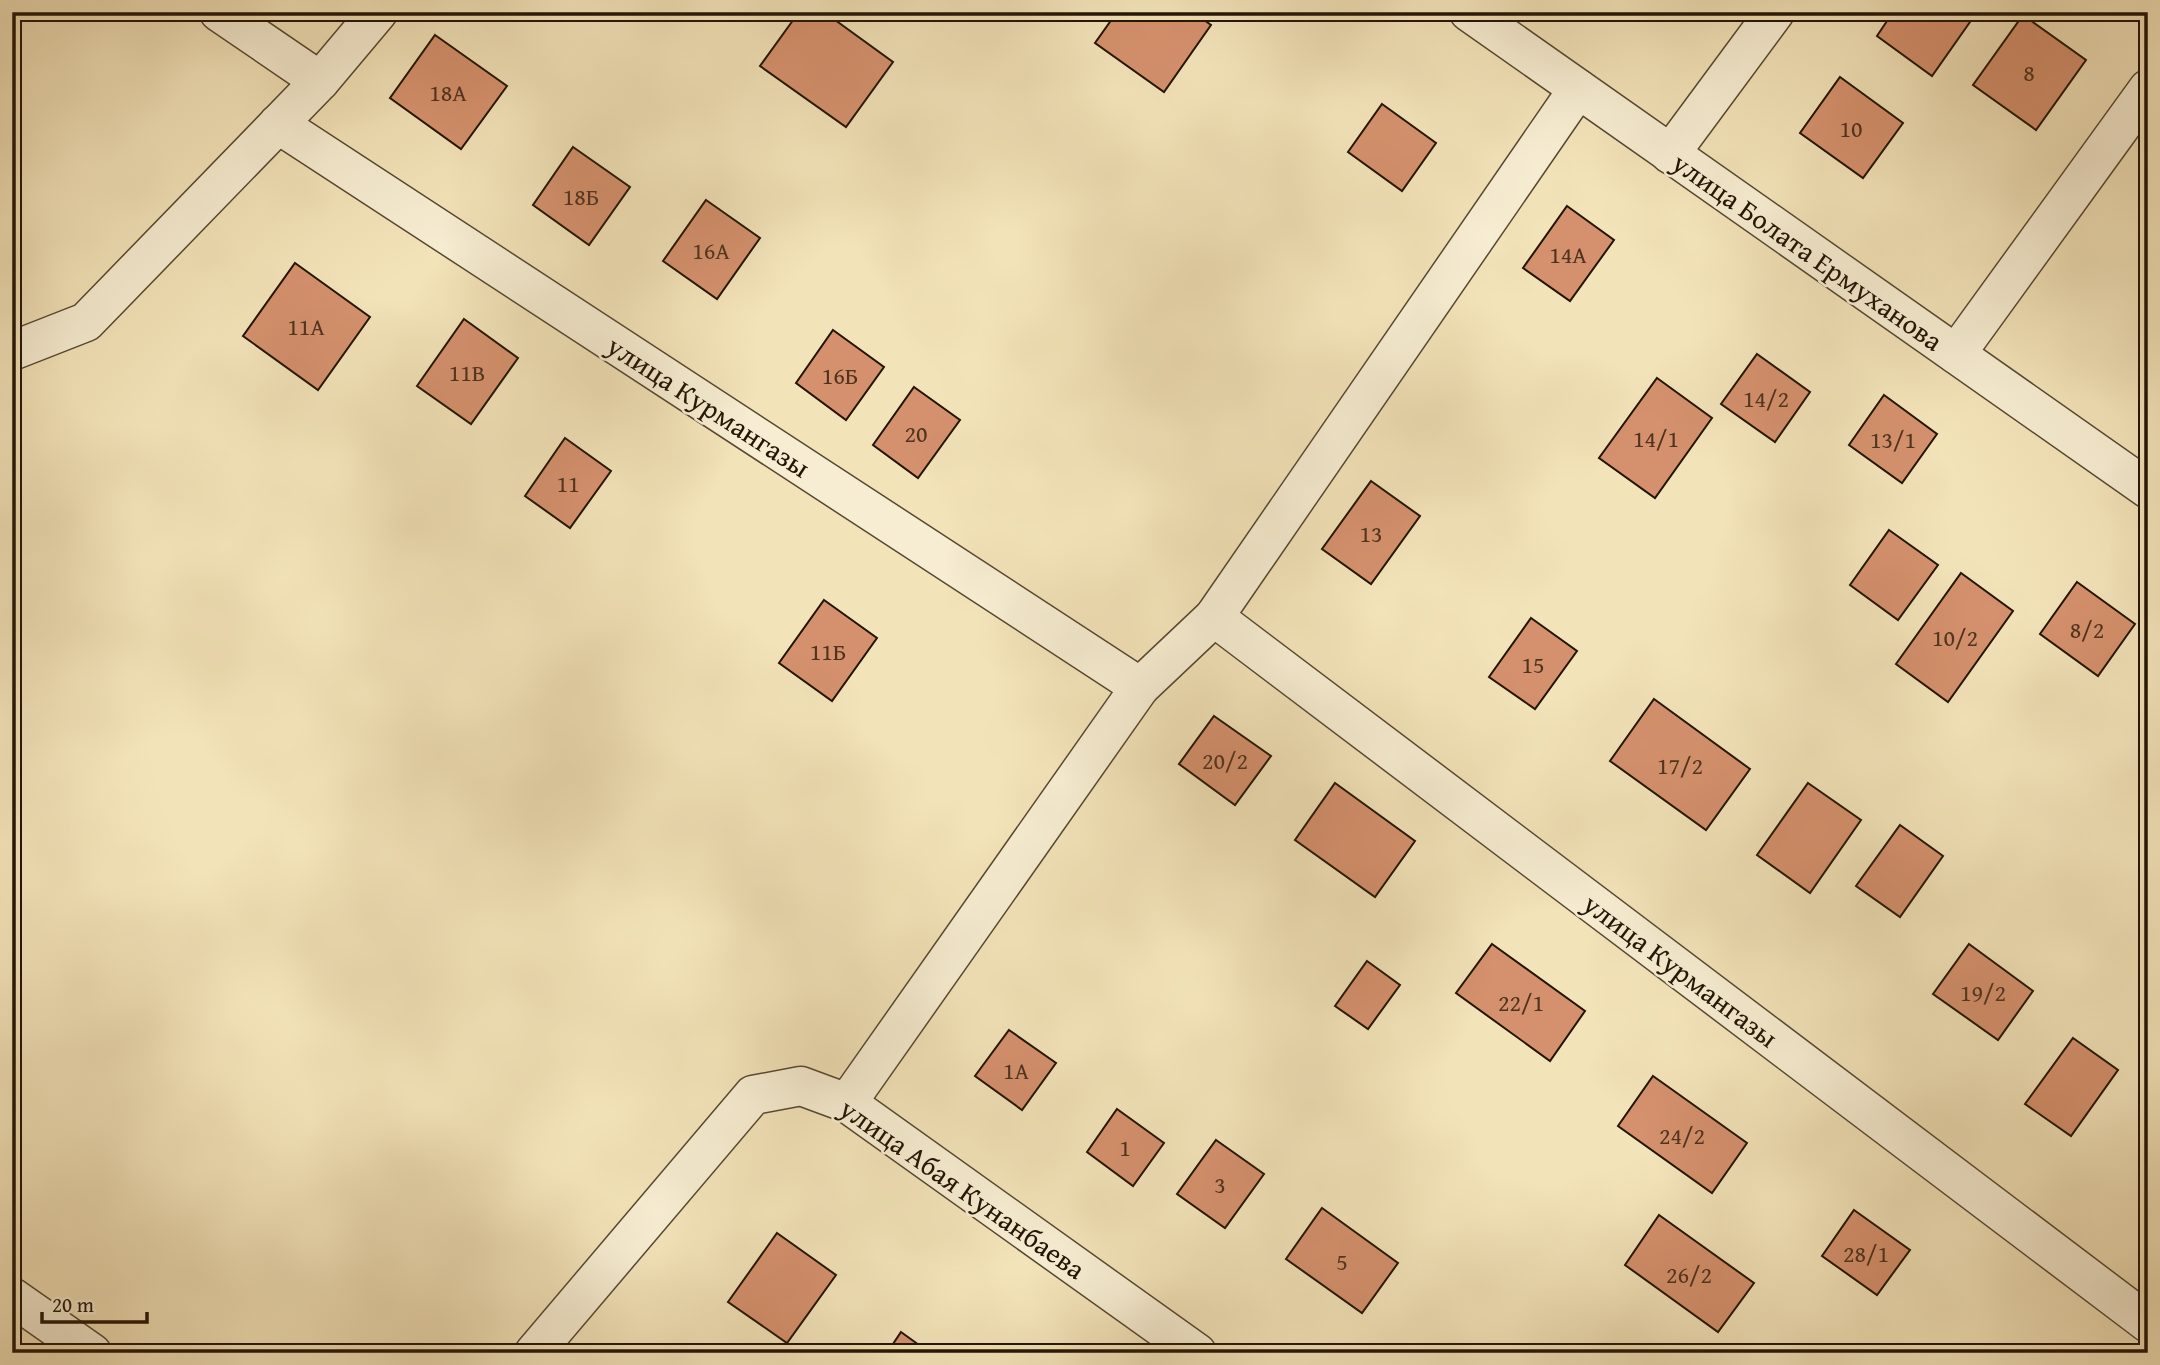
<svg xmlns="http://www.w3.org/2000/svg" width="2160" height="1365" font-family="'Gentium Book Plus',serif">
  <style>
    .building { fill: #d5916d; stroke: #231405; stroke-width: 2 }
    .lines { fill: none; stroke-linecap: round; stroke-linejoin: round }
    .minor-casing { stroke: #574832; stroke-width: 41 }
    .minor { stroke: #f7edd2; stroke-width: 38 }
    .labels { text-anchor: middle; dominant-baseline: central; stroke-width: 5; stroke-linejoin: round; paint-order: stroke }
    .number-label { font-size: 24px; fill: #50331f }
    .street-label { font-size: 28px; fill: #231405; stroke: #f7edd2 }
  </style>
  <rect width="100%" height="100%" fill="#f3e3b9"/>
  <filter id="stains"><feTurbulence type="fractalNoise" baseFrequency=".00286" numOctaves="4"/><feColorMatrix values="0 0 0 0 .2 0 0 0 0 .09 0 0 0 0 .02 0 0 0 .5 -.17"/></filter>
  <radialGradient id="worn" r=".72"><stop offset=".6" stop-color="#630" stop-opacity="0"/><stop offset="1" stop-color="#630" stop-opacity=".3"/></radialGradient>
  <g class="building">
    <path d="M799,12H824L893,62L846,127L760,66Z"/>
    <path d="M1117,12H1193L1211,25L1164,92L1095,43Z"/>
    <path d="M1893,12H1977L1932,76L1877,36Z"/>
    <path d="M2023,15L2086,60L2036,130L1973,85Z"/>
    <path d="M435,35L507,86L461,149L390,98Z"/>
    <path d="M1840,77L1903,123L1863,178L1800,133Z"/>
    <path d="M1382,104L1436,143L1402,191L1348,152Z"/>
    <path d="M573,147L630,187L589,245L533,205Z"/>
    <path d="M706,200L760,238L717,299L663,261Z"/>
    <path d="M1567,206L1614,240L1570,301L1523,268Z"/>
    <path d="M295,263L370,317L318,390L243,336Z"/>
    <path d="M464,319L518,358L471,424L417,386Z"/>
    <path d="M833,330L884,367L846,420L796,383Z"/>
    <path d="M1757,354L1810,392L1775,442L1721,404Z"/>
    <path d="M1657,378L1712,418L1655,498L1599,458Z"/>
    <path d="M914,387L960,420L918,478L873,445Z"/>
    <path d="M1884,395L1937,434L1902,483L1849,445Z"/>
    <path d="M565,438L611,471L570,528L525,496Z"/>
    <path d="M1371,481L1420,516L1371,584L1322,549Z"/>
    <path d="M1889,530L1938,565L1898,620L1850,585Z"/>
    <path d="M1961,573L2013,611L1948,702L1896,664Z"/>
    <path d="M2077,582L2135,624L2098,676L2040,634Z"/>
    <path d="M824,600L877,638L832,701L779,663Z"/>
    <path d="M1531,618L1577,651L1535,709L1489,677Z"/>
    <path d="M1654,699L1750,769L1706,830L1610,761Z"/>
    <path d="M1214,716L1271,756L1235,805L1179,764Z"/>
    <path d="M1335,783L1415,841L1375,897L1295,840Z"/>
    <path d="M1808,783L1861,820L1810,893L1757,855Z"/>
    <path d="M1900,825L1943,856L1900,917L1856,886Z"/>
    <path d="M1492,944L1585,1011L1550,1061L1456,993Z"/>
    <path d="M1969,944L2033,991L1998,1040L1933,994Z"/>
    <path d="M1367,961L1400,985L1368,1029L1335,1006Z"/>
    <path d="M1009,1030L1056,1063L1022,1110L975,1076Z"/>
    <path d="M2073,1038L2118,1070L2071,1136L2025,1104Z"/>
    <path d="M1653,1076L1747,1143L1712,1193L1618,1126Z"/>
    <path d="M1117,1109L1164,1143L1133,1186L1087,1152Z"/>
    <path d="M1216,1140L1264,1174L1225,1228L1177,1194Z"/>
    <path d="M1322,1208L1398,1263L1362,1313L1286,1259Z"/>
    <path d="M1854,1210L1910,1250L1877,1295L1822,1256Z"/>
    <path d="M1659,1215L1754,1283L1718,1332L1625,1265Z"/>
    <path d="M777,1233L836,1275L787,1343L728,1302Z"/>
    <path d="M901,1332L930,1353H887Z"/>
    <path d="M1524,1345L1535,1353H1519Z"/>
  </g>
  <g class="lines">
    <defs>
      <g id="minor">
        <path d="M219,12L320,81"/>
        <path d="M1469,12L2148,489"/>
        <path d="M278,124L1140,687"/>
        <path d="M1670,154L1775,12"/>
        <path d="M12,351L86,322L320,81L378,12"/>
        <path d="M1956,354L2148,89"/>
        <path d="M1214,617L2148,1323"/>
        <path d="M847,1103L1140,687L1214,617L1578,89"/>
        <path d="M12,1297L92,1353"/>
        <path d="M534,1353L753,1095L801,1086L847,1103L1197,1353"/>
      </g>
    </defs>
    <use href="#minor" class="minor-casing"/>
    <use href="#minor" class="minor"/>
  </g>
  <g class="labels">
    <g class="number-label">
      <text x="2029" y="72">8</text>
      <text x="448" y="92">18А</text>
      <text x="1851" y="128">10</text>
      <text x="581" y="196">18Б</text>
      <text x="711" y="250">16А</text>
      <text x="1568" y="254">14А</text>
      <text x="306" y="326">11А</text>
      <text x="467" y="372">11В</text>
      <text x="840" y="375">16Б</text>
      <text x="1766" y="398">14/2</text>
      <text x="916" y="433">20</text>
      <text x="1656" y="438">14/1</text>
      <text x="1893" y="439">13/1</text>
      <text x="568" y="483">11</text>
      <text x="1371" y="533">13</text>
      <text x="2087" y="629">8/2</text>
      <text x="1955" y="637">10/2</text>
      <text x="828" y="651">11Б</text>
      <text x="1533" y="664">15</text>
      <text x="1225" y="760">20/2</text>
      <text x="1680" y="765">17/2</text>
      <text x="1983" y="992">19/2</text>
      <text x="1521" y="1002">22/1</text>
      <text x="1016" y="1070">1А</text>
      <text x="1682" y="1135">24/2</text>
      <text x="1125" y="1147">1</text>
      <text x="1220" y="1184">3</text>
      <text x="1866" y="1253">28/1</text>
      <text x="1342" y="1261">5</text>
      <text x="1689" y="1274">26/2</text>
    </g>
    <g class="street-label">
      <text transform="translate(1808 251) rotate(35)">улица Болата Ермуханова</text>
      <text transform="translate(709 406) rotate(33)">улица Курмангазы</text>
      <text transform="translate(1681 970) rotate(37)">улица Курмангазы</text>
      <text transform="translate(963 1188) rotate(35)">улица Абая Кунанбаева</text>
    </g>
  </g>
  <rect width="2160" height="1365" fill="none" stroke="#f3e3b9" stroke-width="42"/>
  <rect x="14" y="14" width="2132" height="1337" fill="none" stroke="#231405" stroke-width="3.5"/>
  <rect x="21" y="21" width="2118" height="1323" fill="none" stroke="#231405" stroke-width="2"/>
  <path d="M42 1312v10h105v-10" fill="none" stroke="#231405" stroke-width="3.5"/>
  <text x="52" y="1312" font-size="21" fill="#231405" stroke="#f7edd2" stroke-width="5" paint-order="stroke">20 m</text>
  <rect width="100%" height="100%" filter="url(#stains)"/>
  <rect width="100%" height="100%" fill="url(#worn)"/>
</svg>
